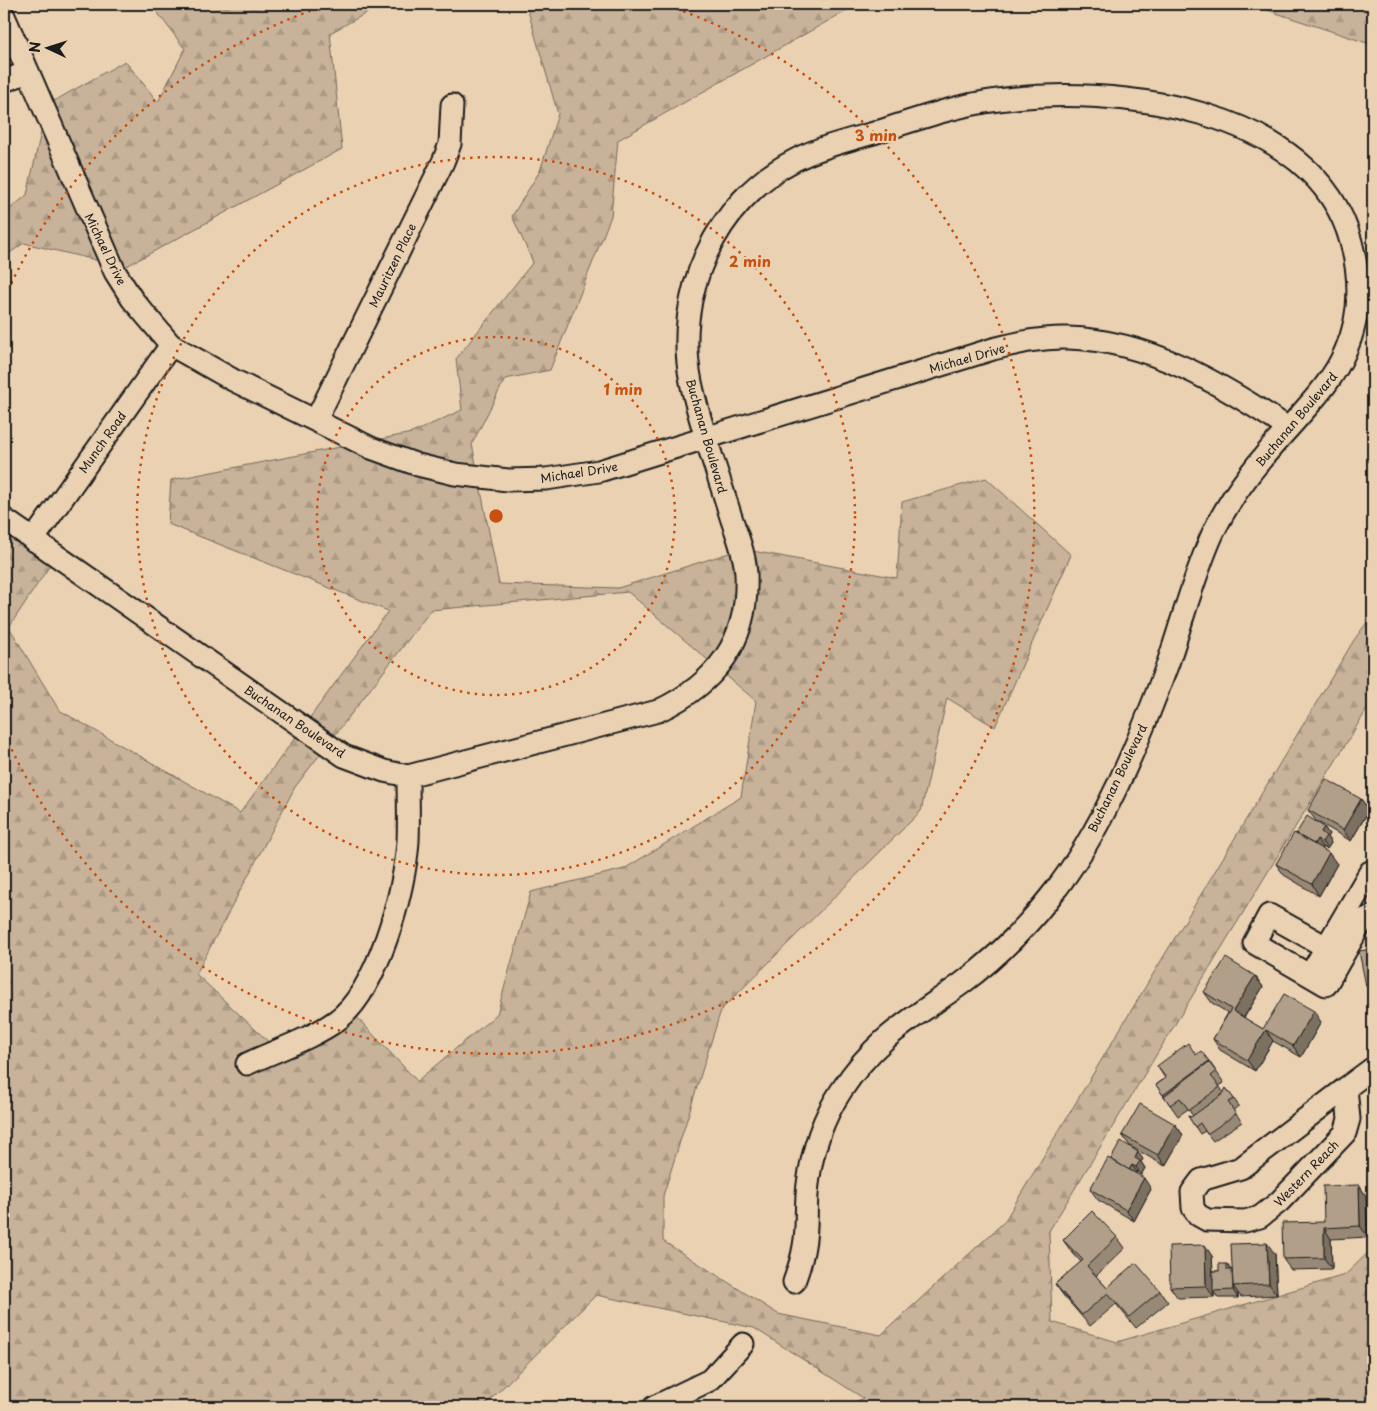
<svg xmlns="http://www.w3.org/2000/svg" width="1377" height="1411" font-family="'Playpen Sans',sans-serif">
  <style>
    .forest { fill: url(#forest-firs); stroke: #72685b; fill-rule: evenodd }
    .lines { fill: none; stroke-linecap: round; stroke-linejoin: round }
    .stream { stroke: #685f54; stroke-width: 4.5 }
    .minor-casing { stroke: #1c1c1c; stroke-width: 25 }
    .minor { stroke: #ead1b2; stroke-width: 21 }
    .wall { fill: #988976; stroke: #1c1c1c }
    .shaded-wall { fill: #7c6f60; stroke: #1c1c1c }
    .building { fill: #b19f89; stroke: #1c1c1c }
    .ring { fill: none; stroke: #c9500e; stroke-width: 2.5; stroke-dasharray: 2.5 5 }
    .labels { text-anchor: middle; dominant-baseline: central; stroke-width: 4.5; stroke-linejoin: round; paint-order: stroke }
    .street-label { font-size: 12px; fill: #1c1c1c; stroke: #ead1b2 }
    .centre { fill: #c9500e; stroke: #ead1b2; stroke-width: 2.5 }
    .ring-label { font-size: 15px; text-anchor: middle; font-weight: bold; fill: #c9500e; stroke: #ead1b2; stroke-width: 4.5; stroke-linejoin: round; paint-order: stroke }
  </style>
  <defs>
    <pattern id="forest-firs" width="22" height="20" patternUnits="userSpaceOnUse" patternTransform="scale(1.25)"><rect width="22" height="20" fill="#c8b39a"/><path d="M5 1l3.5 6h-7zM16 11l3.5 6h-7z" fill="#ab9984"/></pattern>
  </defs>
  <rect width="100%" height="100%" fill="#ead1b2"/>
  <filter id="ink" filterUnits="userSpaceOnUse"><feTurbulence type="fractalNoise" baseFrequency=".02" numOctaves="2"/><feDisplacementMap in="SourceGraphic" scale="10" xChannelSelector="R" yChannelSelector="G"/><feConvolveMatrix kernelMatrix="1 2 1 2 8 2 1 2 1" color-interpolation-filters="sRGB"/></filter>
  <g filter="url(#ink)">
    <g class="forest">
      <path d="M151,4H383L330,33L342,149L125,267L24,243L4,257V214L27,195L47,105L125,61L158,102L185,49Z"/>
      <path d="M526,4H858L618,140L611,216L550,370L505,379L472,444L499,584L618,588L742,549L897,578L902,502L986,478L1071,555L995,727L947,698L921,811L721,1010L663,1196V1241L778,1314L881,1335L1004,1222L1354,640L1373,614V690L1369,706L1049,1231L1052,1322L1117,1342L1345,1275L1373,1248V1407H846L863,1398L754,1328L596,1295L483,1407H4V518L58,553L9,627L59,710L240,813L388,611L168,524L171,480L412,433L462,410L456,359L533,262L512,216L540,171L558,114ZM628,592L756,701L741,797L624,869L531,892L497,1014L417,1081L349,1009L274,1047L196,974L295,787L431,610Z"/>
      <path d="M1249,4H1373V45Z"/>
    </g>
    <g class="lines">
      <path class="stream" d="M1367,1407L1373,1405"/>
      <defs>
        <g id="minor">
          <path d="M4,16L115,272L132,299L171,345L233,380L371,448L418,465L455,474L508,480L546,479L599,471L993,349C1018,343 1042,337 1068,338C1149,340 1223,385 1288,428"/>
          <path d="M4,81L28,72"/>
          <path d="M316,420L443,162L450,144L452,105"/>
          <path d="M4,519L344,756L384,771L408,776L658,711C717,683 749,641 746,574C745,553 736,533 730,514C717,470 700,426 691,382C673,296 715,201 795,160C820,147 850,140 877,132C917,119 957,105 998,100C1114,84 1315,107 1351,242C1361,279 1361,317 1345,352C1333,380 1313,400 1294,422C1263,456 1233,491 1213,533C1194,575 1183,619 1168,663C1140,739 1102,833 1050,897C1025,929 995,959 961,984C911,1020 877,1036 841,1091C823,1118 812,1152 808,1184C805,1205 808,1226 804,1246C802,1259 798,1271 794,1282"/>
          <path d="M33,540L171,345"/>
          <path d="M1326,947L1269,915L1254,943L1326,985L1363,920L1373,916"/>
          <path d="M1310,975L1370,872L1373,874"/>
          <path d="M247,1064C276,1050 309,1040 336,1021C378,991 405,890 408,841C409,819 408,797 408,776"/>
          <path d="M1346,1088L1349,1119L1345,1133L1279,1202L1260,1217L1245,1221L1207,1220L1198,1215L1193,1208L1192,1192L1201,1180L1241,1168Z"/>
          <path d="M1346,1088L1373,1068"/>
          <path d="M654,1407L710,1380L743,1344"/>
        </g>
      </defs>
      <use href="#minor" class="minor-casing"/>
      <use href="#minor" class="minor"/>
    </g>
    <g class="wall">
      <path d="M1361,799L1369,810L1351,841L1316,821L1308,810Z"/>
      <path d="M1324,827L1329,834L1327,837L1331,843L1327,849L1322,847L1321,849L1337,864L1319,896L1284,875L1276,864L1297,835Z"/>
      <path d="M1373,942V993H1371L1366,986Z"/>
      <path d="M1255,976L1263,987L1244,1018L1263,1029L1321,1022L1301,1057L1273,1041L1255,1071L1220,1050L1213,1039L1228,1013L1212,1003L1204,992Z"/>
      <path d="M1196,1055L1209,1061L1224,1083L1219,1086L1224,1093L1226,1088L1239,1106L1233,1110L1242,1122L1213,1141L1205,1131L1200,1134L1188,1116L1191,1117L1193,1116L1188,1109L1178,1116L1156,1085L1165,1078L1157,1066Z"/>
      <path d="M1175,1124L1183,1135L1165,1166L1130,1146L1122,1135Z"/>
      <path d="M1143,1159L1141,1162L1145,1168L1141,1175L1137,1172L1136,1174L1151,1189L1134,1221L1098,1200L1090,1189L1111,1160Z"/>
      <path d="M1359,1185L1366,1196L1368,1237L1331,1239L1332,1269L1291,1270L1283,1259L1324,1222Z"/>
      <path d="M1117,1237L1125,1248L1096,1276L1107,1288L1160,1291L1168,1302L1136,1328L1116,1304L1090,1326L1063,1295L1055,1284L1081,1262L1071,1251L1063,1240Z"/>
      <path d="M1275,1254L1277,1295L1241,1297L1238,1293V1298H1218L1214,1292V1297L1178,1298L1170,1287L1212,1256L1213,1271H1219L1227,1264L1231,1270H1232Z"/>
    </g>
    <g class="shaded-wall">
      <path d="M1361,799L1369,810L1351,841L1343,830Z"/>
      <path d="M1324,827L1329,834L1327,837L1331,843L1327,849L1322,842L1321,832Z"/>
      <path d="M1317,839L1322,847L1320,852L1314,844Z"/>
      <path d="M1329,853L1337,864L1319,896L1312,884Z"/>
      <path d="M1255,976L1263,987L1241,1022L1233,1011Z"/>
      <path d="M1314,1011L1321,1022L1301,1057L1293,1046Z"/>
      <path d="M1266,1030L1273,1041L1255,1071L1247,1060Z"/>
      <path d="M1175,1124L1183,1135L1165,1166L1158,1155Z"/>
      <path d="M1138,1152L1143,1159L1141,1162L1145,1168L1141,1175L1136,1167L1135,1158Z"/>
      <path d="M1132,1165L1137,1172L1134,1177L1129,1170Z"/>
      <path d="M1144,1178L1151,1189L1134,1221L1126,1210Z"/>
      <path d="M1359,1185L1366,1196L1368,1237L1360,1226Z"/>
      <path d="M1324,1228L1331,1239L1332,1269L1324,1258Z"/>
      <path d="M1267,1243L1275,1254L1277,1295L1269,1284Z"/>
      <path d="M1205,1245L1212,1256L1214,1297L1206,1286Z"/>
      <path d="M1233,1286L1238,1293V1298L1233,1290Z"/>
    </g>
    <g class="building">
      <path d="M1326,779L1361,799L1343,830L1308,810Z"/>
      <path d="M1307,816L1324,827L1321,832L1326,836L1322,842L1317,839L1314,844L1296,834Z"/>
      <path d="M1373,819V827L1370,825Z"/>
      <path d="M1294,833L1329,853L1312,884L1276,864Z"/>
      <path d="M1373,942V984L1366,986L1359,951L1372,949L1371,943Z"/>
      <path d="M1226,958L1255,976L1233,1011L1263,1029L1284,994L1314,1011L1293,1046L1266,1030L1247,1060L1213,1039L1231,1009L1204,992Z"/>
      <path d="M1188,1043L1196,1055L1201,1051L1209,1061L1163,1095L1156,1085L1166,1078L1157,1066Z"/>
      <path d="M1209,1062L1216,1072L1211,1076L1220,1087L1189,1110L1180,1098L1170,1105L1164,1096Z"/>
      <path d="M1226,1088L1234,1099L1228,1102L1236,1114L1207,1134L1200,1123L1195,1127L1188,1116L1191,1117L1223,1094Z"/>
      <path d="M1140,1104L1175,1124L1158,1155L1122,1135Z"/>
      <path d="M1121,1141L1138,1152L1135,1158L1140,1161L1136,1167L1132,1165L1129,1170L1111,1159Z"/>
      <path d="M1108,1158L1144,1178L1126,1210L1090,1189Z"/>
      <path d="M1359,1185L1360,1226L1324,1228V1258L1283,1259L1282,1223L1324,1222L1323,1186Z"/>
      <path d="M1092,1211L1117,1237L1087,1266L1107,1288L1136,1263L1160,1291L1129,1317L1108,1293L1082,1315L1055,1284L1083,1260L1063,1240Z"/>
      <path d="M1267,1243L1269,1284L1233,1286L1231,1244Z"/>
      <path d="M1205,1245L1206,1286L1170,1287L1169,1246Z"/>
      <path d="M1219,1264H1227V1270H1232L1233,1290L1213,1291V1271H1219Z"/>
    </g>
  </g>
  <g class="ring">
    <circle cx="496" cy="516" r="179"/>
    <circle cx="496" cy="516" r="359"/>
    <path d="M5 297A538 538 0 0 1 330 4M662 4A538 538 0 1 1 5 735"/>
  </g>
  <g class="labels">
    <g class="street-label">
      <text transform="translate(106 249) rotate(64)">Michael Drive</text>
      <text transform="translate(392 265) rotate(-64)">Mauritzen Place</text>
      <text transform="translate(967 358) rotate(-16)">Michael Drive</text>
      <text transform="translate(1296 419) rotate(-50)">Buchanan Boulevard</text>
      <text transform="translate(707 436) rotate(74)">Buchanan Boulevard</text>
      <text transform="translate(102 442) rotate(-55)">Munch Road</text>
      <text transform="translate(579 472) rotate(-9)">Michael Drive</text>
      <text transform="translate(295 721) rotate(34)">Buchanan Boulevard</text>
      <text transform="translate(1117 778) rotate(-64)">Buchanan Boulevard</text>
      <text transform="translate(1306 1173) rotate(-46)">Western Reach</text>
    </g>
  </g>
  <circle cx="496" cy="516" r="8" class="centre"/>
  <g class="ring-label">
    <text x="876" y="141">3 min</text>
    <text x="750" y="267">2 min</text>
    <text x="623" y="395">1 min</text>
  </g>
  <rect width="1377" height="1411" fill="none" stroke="#ead1b2" stroke-width="20"/>
  <rect x="10" y="10" width="1357" height="1391" fill="none" stroke="#1c1c1c" stroke-width="2" filter="url(#ink)"/>
  <g transform="translate(48 48) rotate(274)" stroke="#ead1b2" stroke-width="4" paint-order="stroke">
  <path d="M0-4L9 19L0 12L-9 19Z" fill="#1c1c1c"/>
  <text y="-8" font-size="14" font-weight="bold" text-anchor="middle" fill="#1c1c1c">N</text>
  </g>
</svg>
